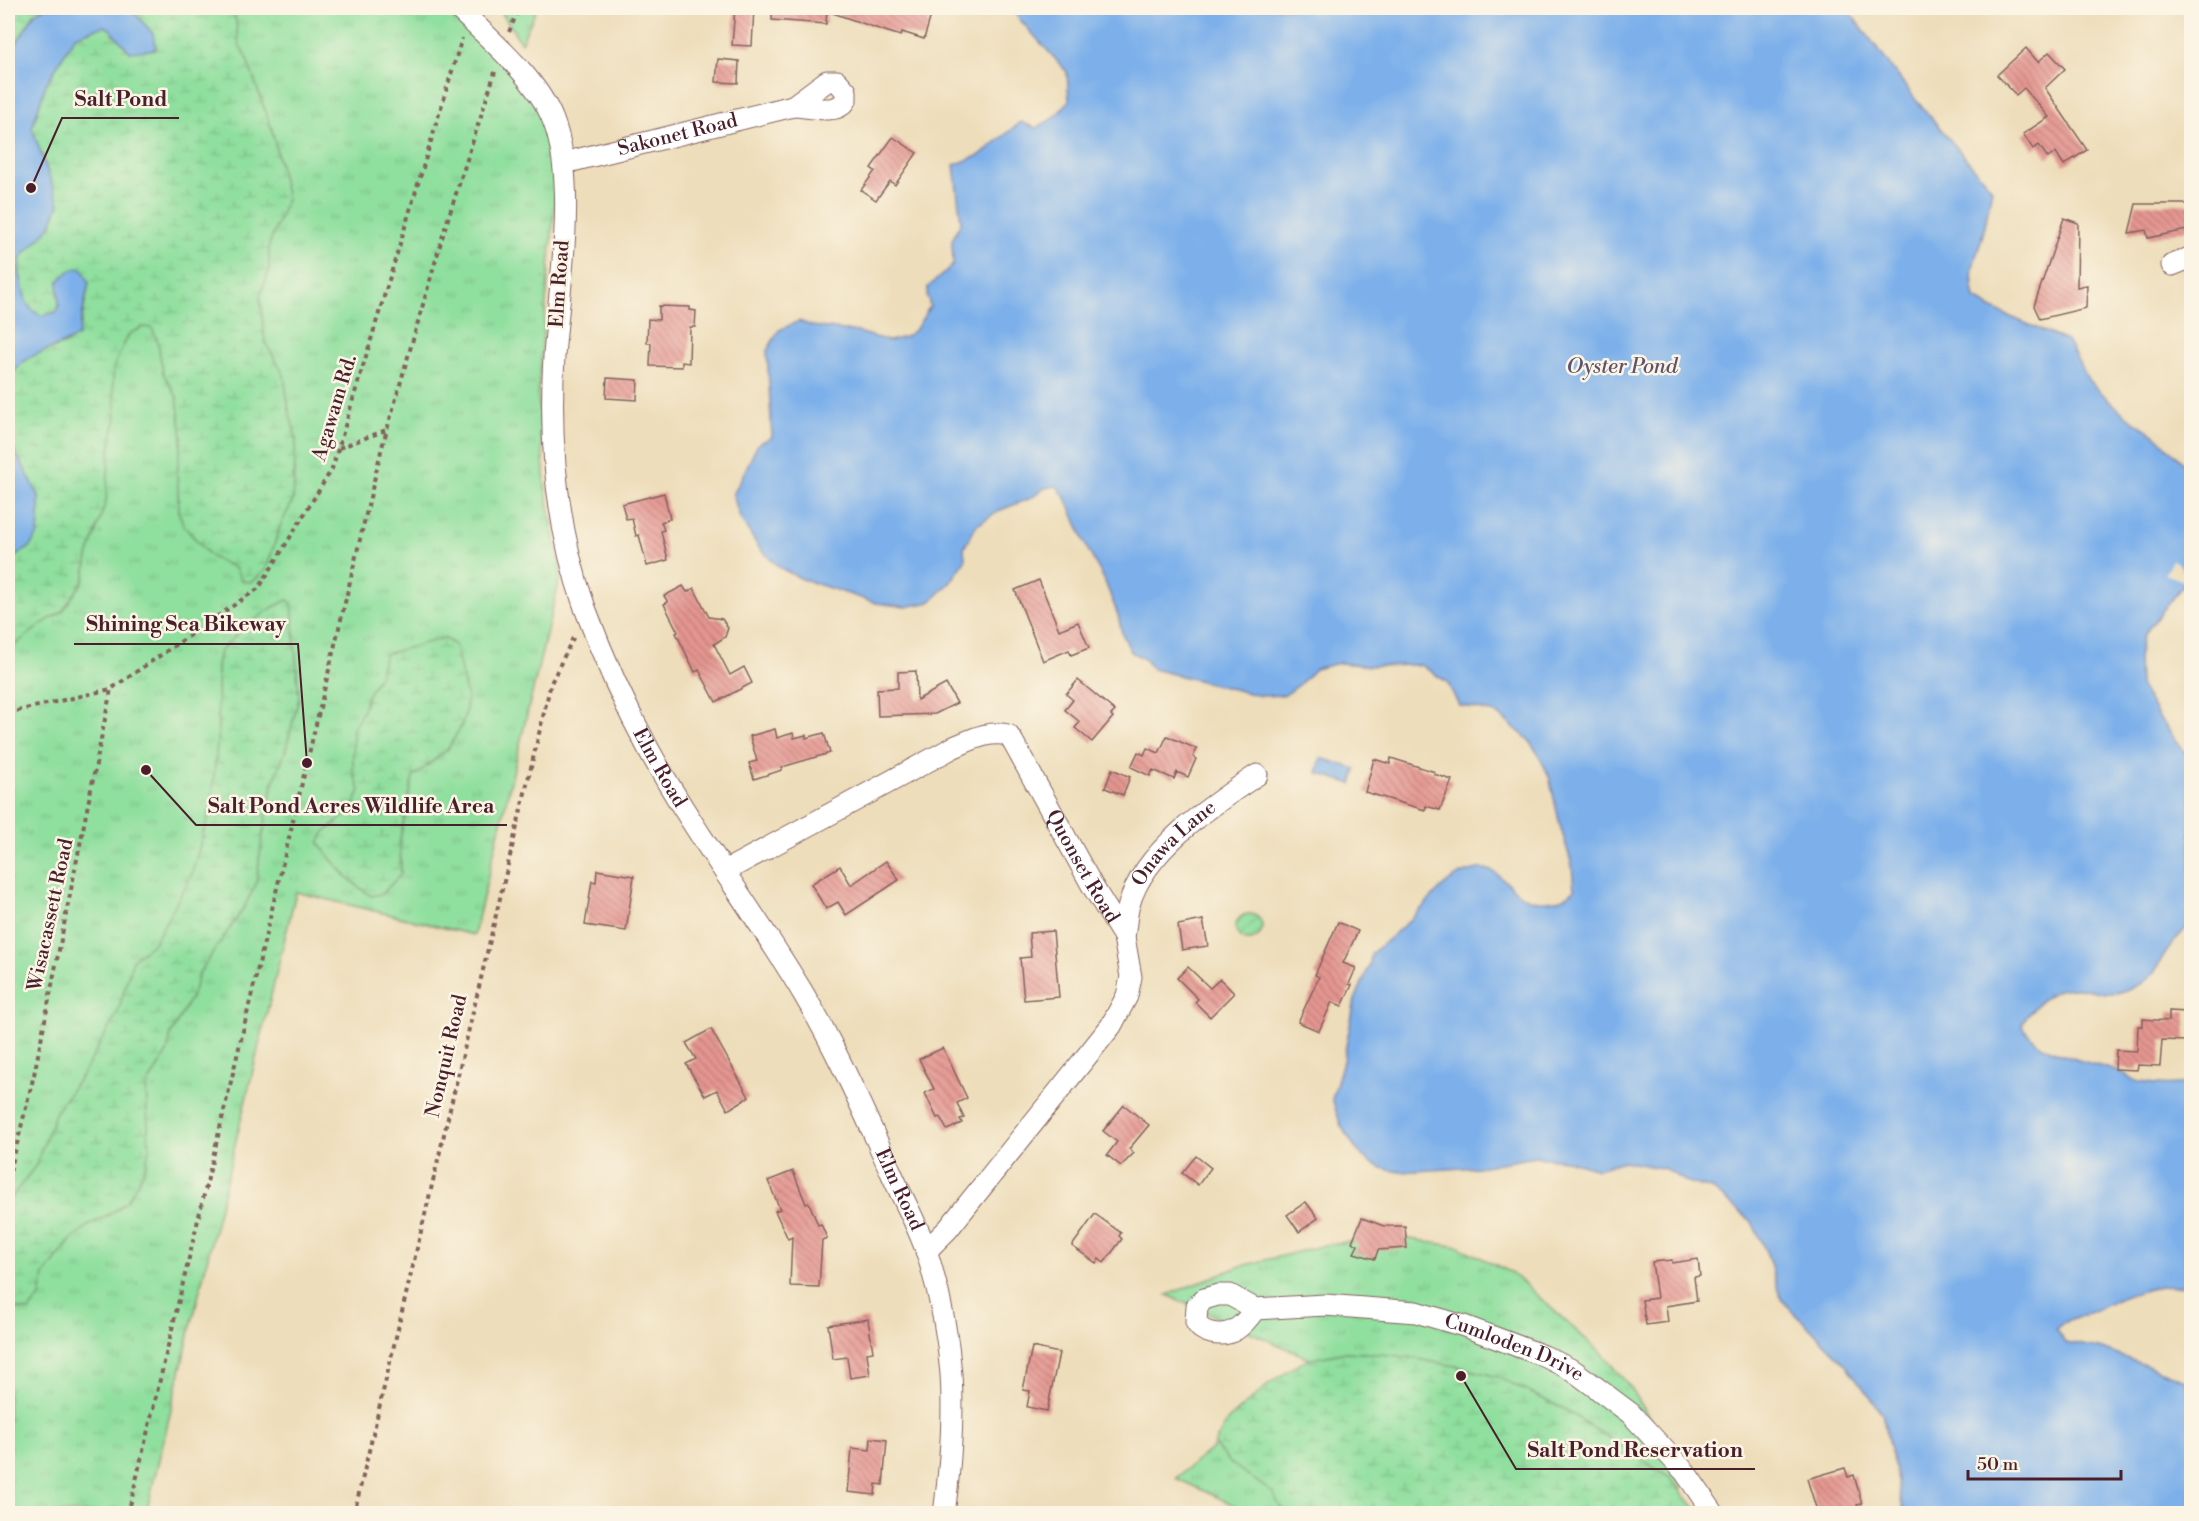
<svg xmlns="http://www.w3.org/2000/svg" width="2199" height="1521" font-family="'Libre Bodoni',serif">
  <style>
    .grass { fill: url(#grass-tufts); stroke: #6c7f64; stroke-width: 1.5 }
    .wetland { fill: url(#wetland-marsh); stroke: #6c7f64; stroke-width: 1.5 }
    .garden { fill: url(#garden-furrows); stroke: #6c7f64; stroke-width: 1.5 }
    .water { fill: #7db0ea; stroke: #64688a; stroke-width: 1.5 }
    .pier { fill: #edddba }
    .building { fill: url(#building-back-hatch) }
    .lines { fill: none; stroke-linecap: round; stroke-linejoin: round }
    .minor-casing { stroke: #83625d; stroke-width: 23 }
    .path { stroke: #83625d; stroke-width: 4; stroke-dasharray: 4.5 4.5; stroke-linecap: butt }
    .minor { stroke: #fff; stroke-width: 21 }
    .labels { text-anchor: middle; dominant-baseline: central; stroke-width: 5; stroke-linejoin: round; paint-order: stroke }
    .street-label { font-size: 20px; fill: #4a1f2b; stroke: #fcf5e5 }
    .water-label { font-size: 21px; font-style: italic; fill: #5c526e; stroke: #fcf5e5 }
    .leader { fill: none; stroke: #4a1f2b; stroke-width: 2 }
    .callout-dot { fill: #4a1f2b; stroke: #fcf5e5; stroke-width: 2 }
    .callout-label { font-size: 21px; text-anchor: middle; font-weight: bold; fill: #4a1f2b; stroke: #fcf5e5; stroke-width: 5; stroke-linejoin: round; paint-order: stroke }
  </style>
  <defs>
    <pattern id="grass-tufts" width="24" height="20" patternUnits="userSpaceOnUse" patternTransform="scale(1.5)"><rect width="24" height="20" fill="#8fdf9e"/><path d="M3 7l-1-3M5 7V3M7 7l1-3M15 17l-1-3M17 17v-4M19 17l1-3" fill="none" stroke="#7dbf88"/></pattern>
    <pattern id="wetland-marsh" width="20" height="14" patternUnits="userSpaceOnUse" patternTransform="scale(1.5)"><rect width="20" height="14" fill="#8fdf9e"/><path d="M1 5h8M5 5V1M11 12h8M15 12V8" fill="none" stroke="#7dbf88"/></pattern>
    <pattern id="garden-furrows" width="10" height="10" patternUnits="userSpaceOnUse" patternTransform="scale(1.5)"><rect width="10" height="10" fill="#8fdf9e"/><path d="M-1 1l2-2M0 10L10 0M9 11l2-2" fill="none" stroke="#7dbf88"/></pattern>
    <pattern id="building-back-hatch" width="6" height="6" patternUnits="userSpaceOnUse" patternTransform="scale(1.5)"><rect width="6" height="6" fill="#e59691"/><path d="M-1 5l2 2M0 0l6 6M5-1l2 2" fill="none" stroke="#bc7a77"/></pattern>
  </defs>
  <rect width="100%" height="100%" fill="#fcf5e5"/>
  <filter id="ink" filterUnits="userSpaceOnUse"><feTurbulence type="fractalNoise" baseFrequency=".0167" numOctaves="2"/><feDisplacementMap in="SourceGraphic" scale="12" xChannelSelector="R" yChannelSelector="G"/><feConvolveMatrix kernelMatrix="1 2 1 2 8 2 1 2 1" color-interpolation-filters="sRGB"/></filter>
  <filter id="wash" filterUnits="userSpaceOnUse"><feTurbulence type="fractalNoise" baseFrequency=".008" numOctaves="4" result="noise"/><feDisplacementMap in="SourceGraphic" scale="24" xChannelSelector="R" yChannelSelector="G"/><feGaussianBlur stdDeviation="1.35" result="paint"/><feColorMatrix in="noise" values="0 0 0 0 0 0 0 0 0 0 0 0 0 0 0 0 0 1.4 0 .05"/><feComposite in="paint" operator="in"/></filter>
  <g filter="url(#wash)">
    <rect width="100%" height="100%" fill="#edddba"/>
    <g class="grass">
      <path d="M73,8H452L540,95L558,168L538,392L545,484L561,573L474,935L296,892L146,1513H8V537L36,501L39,472L19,260Z"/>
      <path d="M498,8H537L521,43L499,8Z"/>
      <path d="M1399,1237L1459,1247L1512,1273L1600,1352L1632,1389L1667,1447L1689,1513H1246L1247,1511L1176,1478L1317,1362L1167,1295L1238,1267L1329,1244Z"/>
    </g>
    <g class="wetland">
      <path d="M8,8H49L35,13L8,57Z"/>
      <path d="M133,8H234L239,44L247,59L272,130L287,199L269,245V271L260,296L265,342L284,375L289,410L296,438L293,501L281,524L266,570L251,582L242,581L235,568L211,557L184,526L179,513L177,473L182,437L177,397L163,373L158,343L152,328L143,327L129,334L114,366L113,382L116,417L110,449L106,501L88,557L84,580L62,612L43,623L14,646L8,645V561L15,557L38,534L39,496L8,438V384L15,368L31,356L65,344L81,324L89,282L58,292L59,305L57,312L42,316L33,311L26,302L19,270L21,257L50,227L59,204L32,128L46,84L75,36L103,26L109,28L130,52L153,34L135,13Z"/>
      <path d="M287,600L292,603L299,698L285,752L273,783L262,839L256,884L243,909L199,973L194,991L171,1034L168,1051L146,1087L149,1151L144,1171L127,1201L112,1213L88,1226L72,1239L44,1275L40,1297L29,1311L13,1308L8,1304V1202L36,1165L56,1111L82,1075L118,1012L133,959L154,943L191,876L211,807L218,733L217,666L220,651L243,628L272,608Z"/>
      <path d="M444,638L455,645L467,697L465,715L461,727L447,750L413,777L400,839L401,874L383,893L372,896C350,883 333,863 319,843L324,833L353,808L360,790L353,771V728L363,711L367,696L380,674L385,654Z"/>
      <path d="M1346,1352L1393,1355L1456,1366L1498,1377L1566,1410L1670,1478L1699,1513H1283L1273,1493L1229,1462L1214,1445L1227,1421L1269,1384L1303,1361Z"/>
    </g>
    <circle class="garden" cx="1249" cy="927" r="13"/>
    <g class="water">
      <path d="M45,8H133L135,13L153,34L156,49L130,52L109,28L103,26L75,36L46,84L32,128L59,204L50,227L21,257L19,270L26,302L33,311L42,316L57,312L59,305L58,282C66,273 70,268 82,268L89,282L78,336C51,353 21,350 8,384V57L35,13Z"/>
      <path d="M1013,8H1847L1916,100L1992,189C1989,202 1987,217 1984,230C1976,262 1968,264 1975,299L1999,312L2067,341L2089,381L2125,415L2158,437L2191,472V575L2143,635L2138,658L2139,683L2158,716L2187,755L2191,757V922C2182,933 2173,943 2165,954C2155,967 2160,971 2143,982C2134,987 2122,993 2113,993C2104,994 2094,990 2085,989C2054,984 2038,999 2022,1024C2036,1056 2090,1061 2119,1072C2126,1075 2133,1080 2140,1082C2156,1085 2175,1085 2191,1083V1285C2164,1285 2140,1289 2114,1301C2106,1305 2098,1310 2089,1313C2076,1318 2065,1319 2056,1329L2065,1342L2099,1348L2191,1382V1513H1904L1882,1413L1846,1365L1781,1299L1767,1254L1752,1222L1714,1190L1685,1181L1666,1169L1623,1161L1598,1169L1566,1160L1535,1157L1479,1167L1401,1172L1385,1169L1369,1162L1356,1149L1341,1126L1332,1099L1343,1061L1355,1000L1370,964L1371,954C1385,942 1399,930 1413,917C1435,897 1445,875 1478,869C1504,865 1512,904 1545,901C1560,900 1563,900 1574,890L1572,865L1560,825L1549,776L1537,752L1528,739L1496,713L1459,705L1447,682L1421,665L1372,666L1339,663L1315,669L1299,685L1285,695L1261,696L1153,669L1143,658L1131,652L1122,633L1118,615L1104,579L1088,550L1067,500L1057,486L1045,488L1031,498L998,511L976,526L964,548L965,561L950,583L930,602L906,607L876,603L802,579L780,568L760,549L740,518L733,495L758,444L772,437L767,351L779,330L799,321L812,326L858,332L889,341L905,337L916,329L930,306L927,296L928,287L953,265L952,240L961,222L954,165L980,155L1021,122L1036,128L1054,118L1069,101L1067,72L1020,20Z"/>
      <path d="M8,438L39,496V519L38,534L29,548L8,561Z"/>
      <path d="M1321,758L1356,769L1352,784L1317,773Z"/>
    </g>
    <path class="pier" d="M2172,560L2178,563L2184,571L2191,575L2189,583L2165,574Z"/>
    <g id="blocks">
      <g class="building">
        <path d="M735,8H754L752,46L732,45Z"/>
        <path d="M772,8H827L826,24L772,20Z"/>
        <path d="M828,8H917L932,12L924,39L902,32L901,36L885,31L827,11Z"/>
        <path d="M2026,48L2038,62L2049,52L2065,69L2045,88L2087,150L2064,165L2056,152L2048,158L2039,145L2033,149L2023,134L2049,117L2024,88L2016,95L1997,75Z"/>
        <path d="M718,59L739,61L738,83L716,82Z"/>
        <path d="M893,137L917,153L895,185L890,181L876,200L861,190L875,171L871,168Z"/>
        <path d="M2136,204H2192V229L2148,238L2146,230L2129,233Z"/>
        <path d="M2064,218L2078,223L2077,287L2087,285L2086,308L2040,319L2034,306Z"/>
        <path d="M659,306L690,307V310L696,311L695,327H690L689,363L682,362V367L650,366L651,343H647L648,319L659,320Z"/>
        <path d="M607,378L638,380L637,400L606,398Z"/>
        <path d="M664,493L670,519L661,522L664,530L661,531L668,560L647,566L639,535L636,536L632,518L626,519L622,504Z"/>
        <path d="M1039,580L1059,630L1078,622L1089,648L1071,655L1069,650L1043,661L1015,590Z"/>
        <path d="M683,586L687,592L694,588L709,617L722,619L728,628L725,637L714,644L730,675L744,667L752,683L716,702L699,670L695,672L676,633L678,632L664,604L668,602L664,596Z"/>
        <path d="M916,671L917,700L946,684L957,703L935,714L878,716L877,689L898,688V672Z"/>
        <path d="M1078,680L1115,711L1111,715L1113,717L1092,742L1075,728L1080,722L1065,710L1073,700L1066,694Z"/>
        <path d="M775,729L777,738L793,733L794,738L806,735V738L824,733L830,753L782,767V770L754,779L749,763L757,761L750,736Z"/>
        <path d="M1167,736L1197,749L1193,757L1196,759L1188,777L1177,772L1174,779L1153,770L1150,776L1131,767L1138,752L1144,755L1147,748L1159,753Z"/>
        <path d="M1391,758L1435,772L1434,774L1452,780L1440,810L1426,806L1425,810L1365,792L1374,759L1390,764Z"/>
        <path d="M1112,769L1130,777L1123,795L1105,788Z"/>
        <path d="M886,861L899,880L846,915L838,902L826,909L811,884L840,866L851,885Z"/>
        <path d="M597,870L634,876L626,931L585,925L592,881L596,882Z"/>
        <path d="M1203,920L1208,946L1182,950L1178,925Z"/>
        <path d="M1338,922L1358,931L1343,963L1356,968L1349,984L1352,985L1342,1006L1332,1002L1319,1031L1298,1022L1319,977L1315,975Z"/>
        <path d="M1053,931L1059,997L1024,1000L1020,958L1031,957L1029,933Z"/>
        <path d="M1188,967L1210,988L1220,979L1234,993L1210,1017L1195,1002L1198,999L1177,978Z"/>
        <path d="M2169,1011L2187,1012L2185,1041L2162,1040L2160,1066L2138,1065L2137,1070L2115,1069L2116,1050L2137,1051L2138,1026H2143V1019L2169,1021Z"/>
        <path d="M711,1029L749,1097L728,1110L717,1090L705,1096L686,1064L696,1059L686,1043Z"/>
        <path d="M943,1048L967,1098L957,1103L964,1118L960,1119L962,1123L947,1130L940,1117L937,1118L925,1093L934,1089L919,1059Z"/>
        <path d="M1124,1105L1149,1125L1129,1149L1134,1153L1121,1166L1107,1155L1117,1142L1103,1131Z"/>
        <path d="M1196,1156L1211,1168L1198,1185L1182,1173Z"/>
        <path d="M793,1171L806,1204L809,1203L818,1225L821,1224L827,1238L822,1240L819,1287L790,1286L792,1237L788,1239L775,1211L780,1209L768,1181Z"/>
        <path d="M1306,1202L1318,1218L1299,1232L1287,1215Z"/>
        <path d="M1095,1214L1121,1233L1119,1236L1122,1239L1104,1263L1099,1259L1096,1263L1072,1246Z"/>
        <path d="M1362,1218L1384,1226H1405L1407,1248L1378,1250L1375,1259L1354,1253L1358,1245L1352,1242Z"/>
        <path d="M1698,1259L1700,1276L1694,1277L1697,1301L1666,1306L1668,1322L1646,1325L1642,1300L1657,1298L1652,1262L1672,1260V1263Z"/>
        <path d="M868,1319L873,1352L867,1353L870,1375L850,1378L847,1357L833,1359L828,1325Z"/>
        <path d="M1032,1347L1059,1353L1047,1411L1027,1407L1030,1391L1023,1390Z"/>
        <path d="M871,1438L887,1440L883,1485L876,1484L875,1495L848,1492L852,1448L870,1450Z"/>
        <path d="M1845,1468L1848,1477L1854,1475L1862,1504L1857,1505L1860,1514H1818L1807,1479Z"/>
      </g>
    </g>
  </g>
  <g filter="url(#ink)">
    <use href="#blocks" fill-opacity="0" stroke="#83625d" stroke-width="1.5"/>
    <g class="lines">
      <defs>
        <g id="minor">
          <path id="s1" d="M458,8C489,39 537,78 553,120C578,183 559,288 554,356C549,441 556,527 585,608C603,657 624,704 649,750C695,834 754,911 803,993C837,1050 863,1110 890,1170C902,1198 918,1225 927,1253C939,1291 948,1334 951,1374C954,1420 950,1468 944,1514"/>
          <path d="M827,81H837L846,91V100C837,116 809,106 793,106Z"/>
          <path id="s2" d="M564,163L793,106"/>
          <path d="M2172,265L2192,257"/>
          <path id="s3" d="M725,871L954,747C971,740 989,730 1008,735L1013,742L1093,887L1124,937L1131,977L1127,996L1111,1026L948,1229L926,1251"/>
          <path id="s4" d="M1124,937C1126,927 1126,915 1129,905C1143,851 1213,804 1257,775"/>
          <path id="s5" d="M1255,1309C1244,1325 1232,1338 1211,1333C1204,1331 1200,1329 1196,1322L1197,1306L1204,1299L1218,1295H1230L1255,1309L1325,1305L1416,1312L1464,1326L1544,1356L1574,1371L1630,1413L1685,1472L1714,1514"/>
        </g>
      </defs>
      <use href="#minor" class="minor-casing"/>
      <g class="path">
        <path d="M509,32L519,8"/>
        <path d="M339,448L386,430"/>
        <path d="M8,713L111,689L259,588L332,469L462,38"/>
        <path d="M8,1180L34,1075L111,689"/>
        <path d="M128,1514L382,447L445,228L495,72"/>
        <path d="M354,1514L551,683L574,636"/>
      </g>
      <use href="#minor" class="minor"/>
    </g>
  </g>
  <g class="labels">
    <g class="street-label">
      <text stroke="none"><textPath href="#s2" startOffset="117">Sakonet Road</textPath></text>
      <text transform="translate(560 284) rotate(-86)">Elm Road</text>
      <text transform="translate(335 408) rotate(-73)">Agawam Rd.</text>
      <text stroke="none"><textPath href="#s1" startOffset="818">Elm Road</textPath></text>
      <text stroke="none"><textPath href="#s4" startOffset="110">Onawa Lane</textPath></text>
      <text stroke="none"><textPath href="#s3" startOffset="468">Quonset Road</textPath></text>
      <text transform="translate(51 915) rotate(-78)">Wisacassett Road</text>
      <text transform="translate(447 1056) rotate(-77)">Nonquit Road</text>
      <text stroke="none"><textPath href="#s1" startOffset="1304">Elm Road</textPath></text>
      <text stroke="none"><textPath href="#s5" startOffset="420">Cumloden Drive</textPath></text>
    </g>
    <g class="water-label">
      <text x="1622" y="367">Oyster Pond</text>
    </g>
  </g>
  <path class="leader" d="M31 188L62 118H179M307 763L298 644H74M146 770L196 825H507M1461 1376L1516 1469H1755"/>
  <g class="callout-dot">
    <circle cx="31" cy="188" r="6"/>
    <circle cx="307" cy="763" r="6"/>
    <circle cx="146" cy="770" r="6"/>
    <circle cx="1461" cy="1376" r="6"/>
  </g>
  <g class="callout-label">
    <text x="121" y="106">Salt Pond</text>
    <text x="186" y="631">Shining Sea Bikeway</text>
    <text x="351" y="813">Salt Pond Acres Wildlife Area</text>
    <text x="1635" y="1457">Salt Pond Reservation</text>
  </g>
  <rect width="2199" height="1521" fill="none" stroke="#fcf5e5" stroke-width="30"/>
  <path d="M1968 1470v9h153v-9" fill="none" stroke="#4a1f2b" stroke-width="3"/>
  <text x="1977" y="1470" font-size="18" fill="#4a1f2b" stroke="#fcf5e5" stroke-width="4.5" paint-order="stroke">50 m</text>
</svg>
